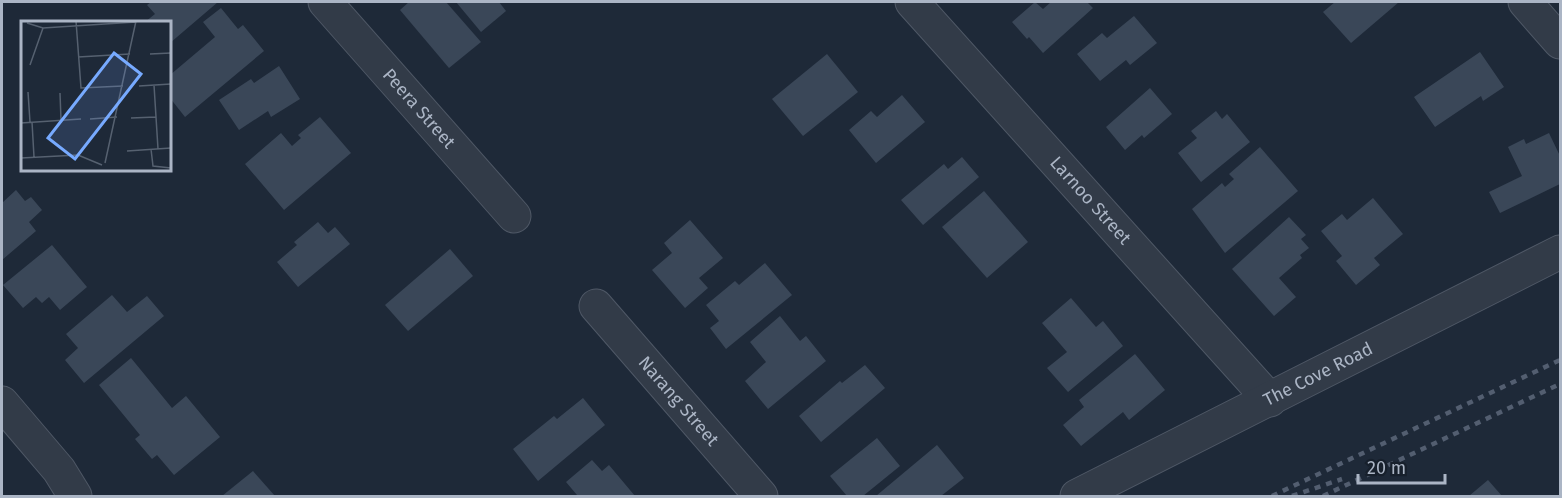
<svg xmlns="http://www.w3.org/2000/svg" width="1562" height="498" font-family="'Fira Sans',sans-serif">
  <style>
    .building { fill: #3a4758 }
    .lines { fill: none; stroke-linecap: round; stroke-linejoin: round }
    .minor-casing { stroke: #4f5866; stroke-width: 35 }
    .minor { stroke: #323b48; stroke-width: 33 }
    .rail { stroke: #535e70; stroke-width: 4.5; stroke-dasharray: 6 6; stroke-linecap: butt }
    .labels { text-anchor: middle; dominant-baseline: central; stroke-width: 4.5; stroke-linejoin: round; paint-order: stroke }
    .street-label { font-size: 18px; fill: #abb5c5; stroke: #17202c }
    .inset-road { fill: none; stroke: #566170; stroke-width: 1.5 }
    .view { fill: #7af; fill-opacity: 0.15; stroke: #7af; stroke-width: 3 }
    .inset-edge { fill: none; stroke: #abb5c5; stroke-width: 3 }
  </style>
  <rect width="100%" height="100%" fill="#1e2938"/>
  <g class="building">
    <path d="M151,2H218L170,43V22H145L155,14L147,5Z"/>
    <path d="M409,2H446L481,42L449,68L400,10Z"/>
    <path d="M456,2H499L506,11L481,32Z"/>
    <path d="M1035,2L1043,9L1051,2H1087L1093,8L1043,53L1029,37L1027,39L1012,22Z"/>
    <path d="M1335,2H1399L1351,43L1323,12Z"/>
    <path d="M221,8L238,29L243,25L264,51L185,117L170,98V75L215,37L203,22Z"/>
    <path d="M1134,16L1157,43L1130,65L1126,60L1100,81L1077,54L1102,33L1107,38Z"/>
    <path d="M1480,52L1504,87L1483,101L1481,96L1435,127L1414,97Z"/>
    <path d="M827,54L858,92L803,136L772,99Z"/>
    <path d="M279,66L300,99L271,117L268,111L239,130L219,100L251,79L254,83Z"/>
    <path d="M1150,88L1172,114L1144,138L1142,135L1125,150L1106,127Z"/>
    <path d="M902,95L925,122L876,163L849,130L871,111L877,117Z"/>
    <path d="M1216,111L1222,119L1227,114L1250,142L1201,182L1178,153L1197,138L1191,131Z"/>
    <path d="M320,117L351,153L284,210L245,164L281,133L292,146L301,138L298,135Z"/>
    <path d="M1549,133L1560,156V184L1500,213L1489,192L1522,176L1508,147L1524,139L1526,144Z"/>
    <path d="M1260,147L1298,191L1225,253L1192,209L1222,183L1225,187L1234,179L1229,174Z"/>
    <path d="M962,157L979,177L923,225L901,200L944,164L948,169Z"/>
    <path d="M16,190L25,201L31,197L42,210L29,222L36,231L2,260V203Z"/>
    <path d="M984,191L1028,242L987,278L942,227Z"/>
    <path d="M1373,198L1403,234L1374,258L1380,265L1356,285L1336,261L1342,256L1321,231L1342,214L1347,220Z"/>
    <path d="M1289,217L1306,235L1301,239L1309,248L1300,255L1302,258L1279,278L1296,297L1274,316L1232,269Z"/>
    <path d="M690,220L723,258L699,278L708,288L685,308L652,270L672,253L664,243Z"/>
    <path d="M318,222L328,233L335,227L350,244L298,287L277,262L297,245L294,242Z"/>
    <path d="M52,245L87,287L60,310L49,297L42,303L36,297L23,308L3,285Z"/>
    <path d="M450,249L473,276L408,331L385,305Z"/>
    <path d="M765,263L792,295L726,349L710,328L719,321L706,305L735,281L739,285Z"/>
    <path d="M112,295L127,312L147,296L164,316L84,383L65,360L78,348L66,334Z"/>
    <path d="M1071,298L1096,327L1103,321L1123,346L1068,392L1047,368L1067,352L1042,323Z"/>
    <path d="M780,316L800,341L806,336L826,361L768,409L745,381L766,362L750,342Z"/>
    <path d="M1135,354L1165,390L1129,420L1123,412L1081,446L1063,425L1084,407L1079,400Z"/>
    <path d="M131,358L172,408L186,396L220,437L174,475L157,455L152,459L135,439L140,435L99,385Z"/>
    <path d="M865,365L885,388L821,442L799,416L840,381L842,383Z"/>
    <path d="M583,398L605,425L538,481L513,449L554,416L557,419Z"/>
    <path d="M877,438L900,466L863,496H847L830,476Z"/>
    <path d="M937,445L964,478L941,496H876Z"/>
    <path d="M592,460L602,471L609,465L635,496H575L577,495L566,482Z"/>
    <path d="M253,471L275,496H222Z"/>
    <path d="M1488,480L1502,496H1469Z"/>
  </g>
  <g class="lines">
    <defs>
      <g id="minor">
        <path id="s1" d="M325,2L514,216"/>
        <path id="s2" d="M912,2L1270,400"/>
        <path d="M1525,2L1560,42"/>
        <path id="s3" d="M596,306L761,496"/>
        <path d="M2,403L59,470L75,496"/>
        <path id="s4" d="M1077,496L1560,252"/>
      </g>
    </defs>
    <use href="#minor" class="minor-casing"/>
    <use href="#minor" class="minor"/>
    <g class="rail">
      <path d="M1272,496L1560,360"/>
      <path d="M1292,496L1342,479"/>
      <path d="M1323,496L1560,384"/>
    </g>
  </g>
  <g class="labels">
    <g class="street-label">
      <text stroke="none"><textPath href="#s1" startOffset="142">Peera Street</textPath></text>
      <text stroke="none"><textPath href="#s2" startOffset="267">Larnoo Street</textPath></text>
      <text stroke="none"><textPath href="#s4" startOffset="270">The Cove Road</textPath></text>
      <text stroke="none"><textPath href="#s3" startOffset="126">Narang Street</textPath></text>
    </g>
  </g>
  <g transform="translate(21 21)">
    <rect width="150" height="150" fill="#1e2938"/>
    <path class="inset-road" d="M55,0L60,67L102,65M6,2L22,7L115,1M129,33L150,32M57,36L109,33M9,44L22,7M133,64L137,128M118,65L150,63M7,71L9,101M39,72L40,99M110,97L135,96M69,98L96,96M11,101L13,136M0,102L60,98M130,128L132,145L150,147M106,130L150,127M0,137L57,134L81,144M84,142L115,0"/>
    <path class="view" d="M93,32L120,53L54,138L27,117Z"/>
    <rect width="150" height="150" class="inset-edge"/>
  </g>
  <rect width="1562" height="498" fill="none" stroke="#abb5c5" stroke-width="6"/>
  <path d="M1358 474v9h87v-9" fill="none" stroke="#abb5c5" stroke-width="3"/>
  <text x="1367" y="474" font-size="18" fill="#abb5c5" stroke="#17202c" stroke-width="4.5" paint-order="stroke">20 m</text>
</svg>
